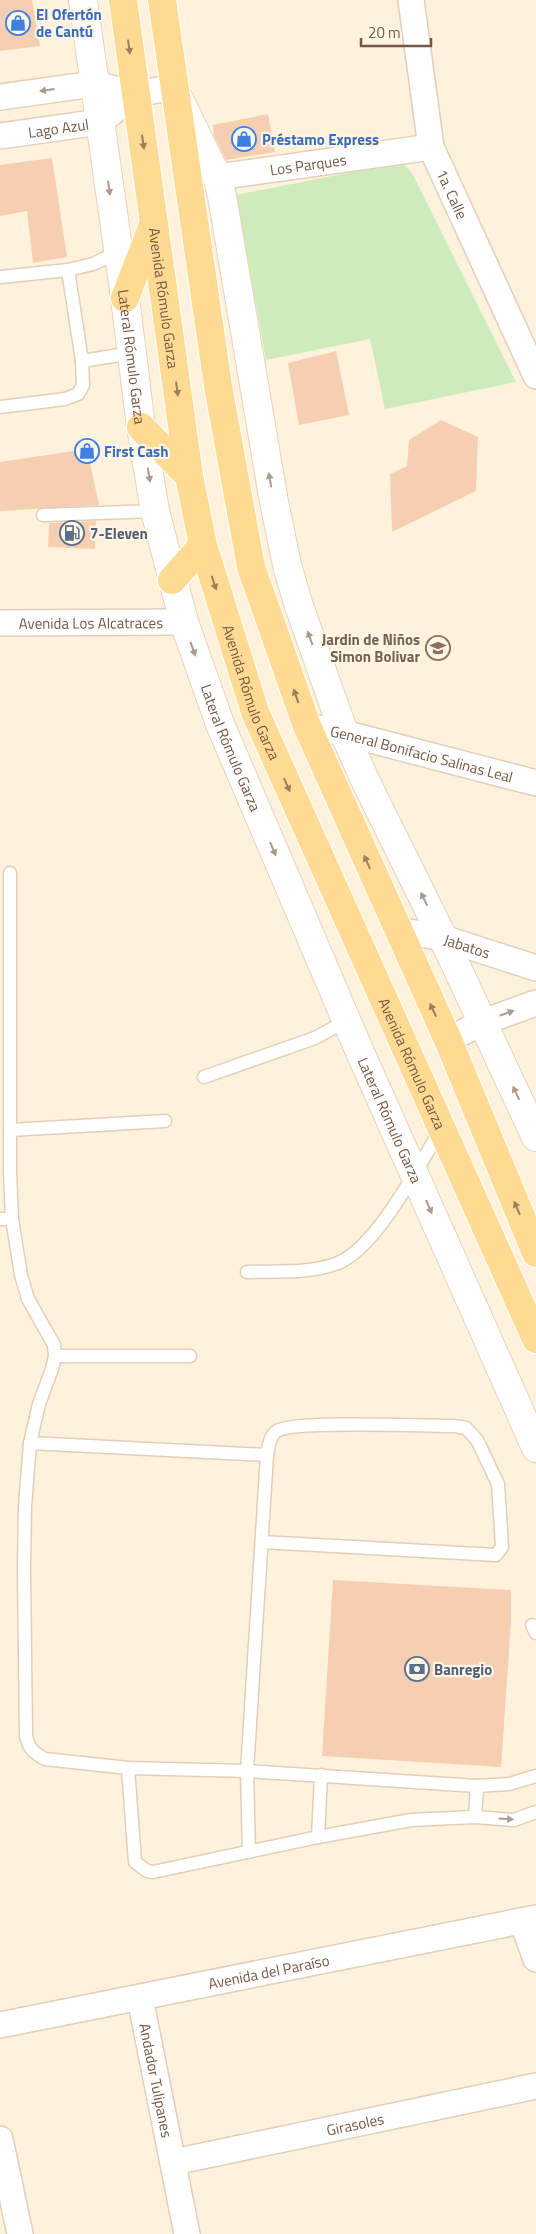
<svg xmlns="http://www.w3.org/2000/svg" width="536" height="2234" font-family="'Titillium Web',sans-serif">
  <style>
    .green { fill: #ceecbb }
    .building { fill: #f6cfb2 }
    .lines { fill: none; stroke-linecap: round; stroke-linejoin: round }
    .lane-casing { stroke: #e3ceb9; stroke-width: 15 }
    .street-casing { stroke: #e3ceb9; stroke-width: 28 }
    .secondary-casing { stroke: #ead1b8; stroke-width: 30 }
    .primary-casing { stroke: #fff; stroke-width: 30 }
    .lane { stroke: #fff; stroke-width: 12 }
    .street { stroke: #fff; stroke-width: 25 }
    .secondary { stroke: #fff; stroke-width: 28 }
    .primary { stroke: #ffda93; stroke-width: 28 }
    .oneway { fill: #9e7e5c }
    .oneway2 { fill: #ac9a8f }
    .labels { text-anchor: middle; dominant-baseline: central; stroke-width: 4.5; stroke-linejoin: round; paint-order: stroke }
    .shop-label { font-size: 15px; font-weight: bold; fill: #366cbe; stroke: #fff6e5; text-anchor: start }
    .street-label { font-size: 15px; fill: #755744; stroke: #fff6e5 }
    .service-label { font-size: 15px; font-weight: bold; fill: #4e5e75; stroke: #fff6e5; text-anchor: start }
    .education-label { font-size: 15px; font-weight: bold; fill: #785e54; stroke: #fff6e5; text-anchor: end }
  </style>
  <rect width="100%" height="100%" fill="#fef2dd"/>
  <path class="green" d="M402,162L412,173L516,382L385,409L370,339L266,360L236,195Z"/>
  <g class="building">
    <path d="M0,0H32L40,46L0,51Z"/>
    <path d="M268,114L275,152L226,160L214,136L213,125Z"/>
    <path d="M52,158L67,257L33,263L27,211L0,216V165Z"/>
    <path d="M336,351L349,415L299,425L288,363Z"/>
    <path d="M441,420L478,437L476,491L392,532L390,474L407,466L409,440Z"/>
    <path d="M87,449L99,505L0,511V462Z"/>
    <path d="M96,521L95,549L48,547L49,523Z"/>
    <path d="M333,1580L511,1590V1622L501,1767L322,1756Z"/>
  </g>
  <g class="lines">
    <defs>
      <g id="lane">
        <path d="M68,270L93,264L118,252"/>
        <path d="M0,277L68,270L82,361L132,353"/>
        <path d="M0,407L65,399L78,394L83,385L82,361"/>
        <path d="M43,515L155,511"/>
        <path d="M10,873V1172L12,1219"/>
        <path d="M204,1077L315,1038L346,1021"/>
        <path d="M10,1130L165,1121"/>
        <path d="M0,1219H12L21,1275L28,1299L54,1345L55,1356L52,1369L39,1404L30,1443"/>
        <path d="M247,1272C277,1271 310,1274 338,1263C377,1247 419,1165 441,1129"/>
        <path d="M55,1356H190"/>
        <path d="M267,1455L30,1443L25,1506L24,1569L26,1736C29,1749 34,1753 45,1759L128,1768L247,1771L477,1786L509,1784L536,1776"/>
        <path d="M532,1625L536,1633"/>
        <path d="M128,1768L135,1862L147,1871L153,1872L318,1837L411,1820L475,1817L514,1820L536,1812"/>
        <path d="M475,1817L477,1786"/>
        <path d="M318,1837L321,1775"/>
        <path d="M249,1852L247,1771L267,1455C269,1447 269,1436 277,1431C292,1420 428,1426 455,1426L466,1428L477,1440L498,1484L502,1547L496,1555L262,1542"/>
      </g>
      <g id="street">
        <path id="s1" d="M411,0L431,147L536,376"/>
        <path d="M0,97L94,84L136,94L174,87"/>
        <path id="s2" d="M0,136L100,122L136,94"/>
        <path id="s3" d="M217,177L431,147"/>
        <path id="s4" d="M0,623L184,622"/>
        <path id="s5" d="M307,726L344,733L536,783"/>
        <path id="s6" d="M398,930L443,938L536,968"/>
        <path d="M448,1040L483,1022L536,1003"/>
        <path d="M522,1921L536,1959"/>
        <path id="s7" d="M140,1998L187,2234"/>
        <path id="s8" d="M0,2025L536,1918"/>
        <path d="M0,2139L20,2234"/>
        <path id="s9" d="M174,2162L536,2086"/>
      </g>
      <g id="secondary">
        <path id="s10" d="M83,0L125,298L141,427L155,511L184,622L220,724L356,1043L536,1448"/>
        <path d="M179,99L217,177L222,196L274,502L287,565L298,603L344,733L365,780L443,938L536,1137"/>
      </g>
      <g id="primary">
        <path id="s11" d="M123,0L189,476L203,545L255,712L536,1339"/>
        <path d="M162,0L218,386L251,567L307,726L448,1040L536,1253"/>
        <path d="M125,298L153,225"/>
        <path d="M141,427L189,476"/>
        <path d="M172,580L203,545"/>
      </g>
    </defs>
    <use href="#lane" class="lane-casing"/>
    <use href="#street" class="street-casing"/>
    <use href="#secondary" class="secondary-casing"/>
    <use href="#primary" class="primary-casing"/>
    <use href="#lane" class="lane"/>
    <use href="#street" class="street"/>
    <use href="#secondary" class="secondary"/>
    <use href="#primary" class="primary"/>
  </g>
  <defs><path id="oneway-solid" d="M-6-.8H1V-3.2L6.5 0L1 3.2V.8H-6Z" transform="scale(1.25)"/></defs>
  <g class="oneway">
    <use href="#oneway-solid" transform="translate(129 47) rotate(82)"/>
    <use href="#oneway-solid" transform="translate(143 142) rotate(82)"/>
    <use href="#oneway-solid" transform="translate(177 389) rotate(82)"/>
    <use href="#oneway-solid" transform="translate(214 583) rotate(72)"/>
    <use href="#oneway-solid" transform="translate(296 696) rotate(-109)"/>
    <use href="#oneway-solid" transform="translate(287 785) rotate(66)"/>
    <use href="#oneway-solid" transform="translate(367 862) rotate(-114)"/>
    <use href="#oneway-solid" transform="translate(433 1010) rotate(-115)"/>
    <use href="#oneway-solid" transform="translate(517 1208) rotate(-113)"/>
  </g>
  <g class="oneway2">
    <use href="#oneway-solid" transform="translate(47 90) rotate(172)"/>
    <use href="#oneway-solid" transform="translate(109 188) rotate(82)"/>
    <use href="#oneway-solid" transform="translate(149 475) rotate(80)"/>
    <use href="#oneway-solid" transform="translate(270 480) rotate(-100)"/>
    <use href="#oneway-solid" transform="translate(310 638) rotate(-110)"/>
    <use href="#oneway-solid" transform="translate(193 649) rotate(70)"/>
    <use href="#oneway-solid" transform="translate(273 849) rotate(67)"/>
    <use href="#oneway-solid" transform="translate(424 899) rotate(-116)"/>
    <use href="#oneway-solid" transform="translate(507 1013) rotate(-19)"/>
    <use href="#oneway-solid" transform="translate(516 1093) rotate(-115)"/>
    <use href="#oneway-solid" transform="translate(429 1207) rotate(66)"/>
    <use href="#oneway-solid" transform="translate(506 1819) rotate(3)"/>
  </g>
  <defs>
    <symbol id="shop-ring" viewBox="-11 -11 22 22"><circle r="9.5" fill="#fff6e5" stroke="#3f7fe0" stroke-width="1.5"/><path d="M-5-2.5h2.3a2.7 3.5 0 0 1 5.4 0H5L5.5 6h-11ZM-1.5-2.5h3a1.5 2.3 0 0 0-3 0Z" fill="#3f7fe0"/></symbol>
    <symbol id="fuel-ring" viewBox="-11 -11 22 22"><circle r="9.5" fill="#fff6e5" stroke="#5c6f8a" stroke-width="1.5"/><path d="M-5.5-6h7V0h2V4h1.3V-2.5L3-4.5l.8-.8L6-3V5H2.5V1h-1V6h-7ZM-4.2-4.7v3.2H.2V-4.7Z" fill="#5c6f8a"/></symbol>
    <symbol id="school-ring" viewBox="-11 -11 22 22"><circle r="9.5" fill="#fff6e5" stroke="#8d6e63" stroke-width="1.5"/><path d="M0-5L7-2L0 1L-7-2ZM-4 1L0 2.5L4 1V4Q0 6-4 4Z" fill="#8d6e63"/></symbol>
    <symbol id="bank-ring" viewBox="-11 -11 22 22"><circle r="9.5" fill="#fff6e5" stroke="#5c6f8a" stroke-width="1.5"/><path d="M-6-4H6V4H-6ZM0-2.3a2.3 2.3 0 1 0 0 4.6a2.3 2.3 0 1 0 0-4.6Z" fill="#5c6f8a"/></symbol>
  </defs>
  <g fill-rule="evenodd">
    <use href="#shop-ring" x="4" y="9" width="28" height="28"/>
    <use href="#shop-ring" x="230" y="125" width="28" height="28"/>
    <use href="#shop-ring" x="73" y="437" width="28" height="28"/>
    <use href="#fuel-ring" x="58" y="519" width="28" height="28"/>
    <use href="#school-ring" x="424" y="634" width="28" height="28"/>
    <use href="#bank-ring" x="403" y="1655" width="28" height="28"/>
  </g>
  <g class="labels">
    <g class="shop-label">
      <text x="36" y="14">El Ofertón<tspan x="36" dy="17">de Cantú</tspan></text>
      <text x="262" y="139">Préstamo Express</text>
      <text x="104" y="451">First Cash</text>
    </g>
    <g class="street-label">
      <text stroke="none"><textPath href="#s2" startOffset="59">Lago Azul</textPath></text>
      <text stroke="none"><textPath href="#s3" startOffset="92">Los Parques</textPath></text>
      <text stroke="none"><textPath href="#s1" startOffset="200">1a. Calle</textPath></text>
      <text stroke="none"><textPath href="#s11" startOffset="301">Avenida Rómulo Garza</textPath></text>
      <text stroke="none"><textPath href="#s10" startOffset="360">Lateral Rómulo Garza</textPath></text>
      <text stroke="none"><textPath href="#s4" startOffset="91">Avenida Los Alcatraces</textPath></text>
      <text stroke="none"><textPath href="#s11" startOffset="706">Avenida Rómulo Garza</textPath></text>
      <text stroke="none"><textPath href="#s10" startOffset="765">Lateral Rómulo Garza</textPath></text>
      <text stroke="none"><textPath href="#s5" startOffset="118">General Bonifacio Salinas Leal</textPath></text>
      <text stroke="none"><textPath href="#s6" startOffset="71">Jabatos</textPath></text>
      <text stroke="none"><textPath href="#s11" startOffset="1111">Avenida Rómulo Garza</textPath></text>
      <text stroke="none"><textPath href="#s10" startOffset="1170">Lateral Rómulo Garza</textPath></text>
      <text stroke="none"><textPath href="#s8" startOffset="274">Avenida del Paraíso</textPath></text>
      <text stroke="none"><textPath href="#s7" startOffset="84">Andador Tulipanes</textPath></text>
      <text stroke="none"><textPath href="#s9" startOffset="185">Girasoles</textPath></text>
    </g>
    <g class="service-label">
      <text x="90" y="533">7-Eleven</text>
      <text x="434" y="1669">Banregio</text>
    </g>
    <g class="education-label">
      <text x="420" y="639">Jardin de Niños<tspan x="420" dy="17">Simon Bolivar</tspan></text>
    </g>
  </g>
  <path d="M361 38v8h70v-8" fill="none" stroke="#755744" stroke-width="2.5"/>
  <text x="368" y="38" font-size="15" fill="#755744" stroke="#fff6e5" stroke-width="4" paint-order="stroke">20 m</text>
</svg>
